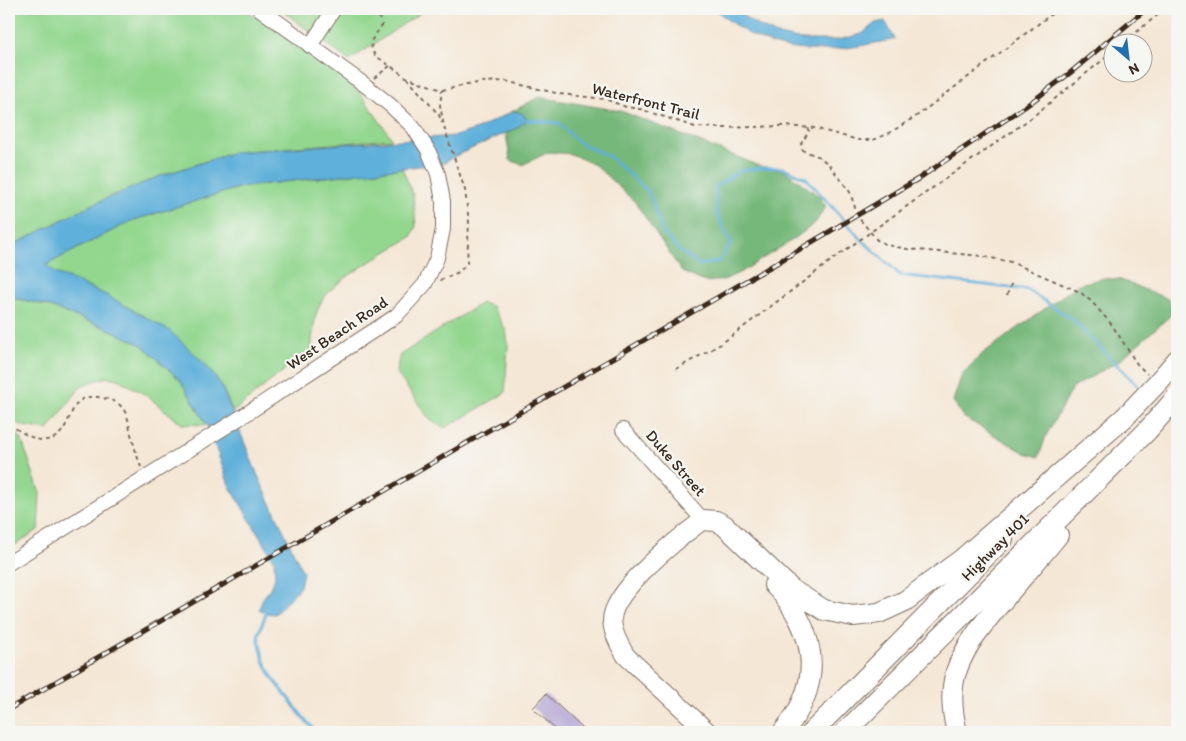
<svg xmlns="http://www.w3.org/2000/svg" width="1186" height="741" font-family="Itim,sans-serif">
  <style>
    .green { fill: #93d78f; stroke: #678056 }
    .forest { fill: #76b87a; stroke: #58714c }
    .water { fill: #5fb0da; stroke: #4d6d7c }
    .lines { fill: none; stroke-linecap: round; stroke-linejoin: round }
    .stream { stroke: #5fb0da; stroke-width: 3 }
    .building { fill: #b6a9d4 }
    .minor-casing { stroke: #7c6c5e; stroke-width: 16 }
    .major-casing { stroke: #7c6c5e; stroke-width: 20 }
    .highway-casing { stroke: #7c6c5e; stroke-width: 22 }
    .path { stroke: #7c6c5e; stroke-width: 2; stroke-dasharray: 4 4; stroke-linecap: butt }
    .minor { stroke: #fff; stroke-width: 14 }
    .major { stroke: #fff; stroke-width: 18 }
    .highway { stroke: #fff; stroke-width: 20 }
    .rail-casing { stroke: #3b2a1e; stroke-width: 5 }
    .rail { stroke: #f6f6f2; stroke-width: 3; stroke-dasharray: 9; stroke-linecap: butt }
    .highway-bridge-casing { stroke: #7c6c5e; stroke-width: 22; stroke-linecap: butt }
    .path-bridge { stroke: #7c6c5e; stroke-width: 2; stroke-dasharray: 4 4; stroke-linecap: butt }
    .highway-bridge { stroke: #fff; stroke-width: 20 }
    .labels { text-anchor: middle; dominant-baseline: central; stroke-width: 4.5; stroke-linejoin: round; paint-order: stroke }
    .street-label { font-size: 16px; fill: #3b2a1e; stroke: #f6f6f2 }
  </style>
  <rect width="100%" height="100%" fill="#f6f6f2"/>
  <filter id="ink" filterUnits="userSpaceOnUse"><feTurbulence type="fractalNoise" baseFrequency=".02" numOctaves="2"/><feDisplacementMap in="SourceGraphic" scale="10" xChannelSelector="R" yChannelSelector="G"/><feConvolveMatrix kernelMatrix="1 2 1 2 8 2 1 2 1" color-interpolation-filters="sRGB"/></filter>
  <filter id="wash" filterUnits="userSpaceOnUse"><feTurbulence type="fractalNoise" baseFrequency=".0096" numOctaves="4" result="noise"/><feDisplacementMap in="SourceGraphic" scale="20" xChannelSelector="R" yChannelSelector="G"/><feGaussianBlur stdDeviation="1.12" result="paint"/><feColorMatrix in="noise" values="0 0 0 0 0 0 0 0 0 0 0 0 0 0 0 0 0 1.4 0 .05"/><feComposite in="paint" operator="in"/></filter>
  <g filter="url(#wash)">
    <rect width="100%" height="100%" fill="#f5e7d6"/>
    <g class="green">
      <path d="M9,9H244L351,80L392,139L235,152L160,176L91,205L9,247Z"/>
      <path d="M280,9H426L349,61Z"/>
      <path d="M402,168L413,195L416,226L411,237C390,250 335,280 323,299C313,314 313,335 311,352L299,358L233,412L221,385L205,364L106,295L56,273L46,265L131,221L241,187Z"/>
      <path d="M19,299L45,305L108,329L142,345L180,380L207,425L182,424L146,395L118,379L107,377L82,385L48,430L23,426L9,419V390L15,379L9,358V300Z"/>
      <path d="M481,303L492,306L506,330L508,344L505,393L445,428L430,420L396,372L400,355Z"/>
      <path d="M9,429L21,438L40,493L38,530L9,549Z"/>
    </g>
    <g class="forest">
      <path d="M539,97L621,111L760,166L785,171L819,196L826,207L815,223L794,239L743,271L724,280L705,282L682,272L635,202L595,165L571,154L549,152L522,165L510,160L506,133L517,128L522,113L513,111Z"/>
      <path d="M1104,278L1121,280L1168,299L1171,306V315L1119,361L1072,388L1046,436L1039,457L1025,453L963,417L953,401L962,374L982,354L1079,284Z"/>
    </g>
    <g class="water">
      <path d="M715,9H735L753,23L775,34L802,40H838L862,34L875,23L885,21L895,39C824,54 773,62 715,9Z"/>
      <path d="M513,111L522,113L527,120L517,128L451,158L445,163L241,187L131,221L46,265L56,273L106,295L170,331L205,364L221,385L258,476L303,572L300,587L275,614L266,613L259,609L262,600L269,590L275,577L274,560L229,485L215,446L212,443L207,425L180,380L142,345L109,329L45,305L19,299L9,300V247L91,205L160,176L235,152L455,136L477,129Z"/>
    </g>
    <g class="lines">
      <g class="stream">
        <path d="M527,120L559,123L578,142L610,157L648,191L664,234L681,252L700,265L720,261L731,243L717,214L715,187L739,171L761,168H783L806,178L860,238L900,275L1028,290L1073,320L1142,390"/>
        <path d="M1170,414L1177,420"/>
        <path d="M266,613L258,636L264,661L272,677L305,720L317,732"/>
      </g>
    </g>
    <g id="blocks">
      <path class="building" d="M546,694L582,728L578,732H558L533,708Z"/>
    </g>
  </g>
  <g filter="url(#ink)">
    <use href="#blocks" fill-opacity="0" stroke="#7c6c5e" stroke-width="1"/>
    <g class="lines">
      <defs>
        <g id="minor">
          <path d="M310,46L334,9"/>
          <path d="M623,430L703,520"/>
          <path d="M9,563L246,414L396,316L425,284L437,258L443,229V201L438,174L428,150L413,127L390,105L365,85L260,9"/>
        </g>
        <path id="major" d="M703,520C680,537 611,591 612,621C613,634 619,645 626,656L708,732"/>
        <g id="highway">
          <path d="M1159,381L1177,360"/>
          <path d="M703,520L716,521L724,525L792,590L824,610L853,616L879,613L905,601L962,559L1125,417"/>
          <path d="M774,585C786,596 791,605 799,619C820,660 812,698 783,732"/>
          <path d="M812,732L1003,539"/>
          <path d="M845,732L1147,431"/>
          <path d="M957,732C952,713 950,692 956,672C966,642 989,617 1009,593C1025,574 1042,555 1058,535"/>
        </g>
      </defs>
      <use href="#minor" class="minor-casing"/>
      <use href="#major" class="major-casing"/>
      <use href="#highway" class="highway-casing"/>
      <g class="path">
        <path d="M376,9L382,25L371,41L372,51L376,56L406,77L442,90L482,82L505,81L560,94L605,99L626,107L640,109L695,127L724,128L782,126L814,128L858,140H873L888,134L918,115L1058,9"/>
        <path d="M1124,42L1165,9"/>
        <path d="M374,78L390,66"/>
        <path d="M407,78L439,115L442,123"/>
        <path d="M807,128L809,131L801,144V148L804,151L820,157L829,165L842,181L850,192L858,217L877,240L887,245L907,249L981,256L1011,262L1080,292L1092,302L1112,325L1137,364L1147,374"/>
        <path d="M879,226L1031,118L1114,51"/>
        <path d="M440,280L459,272L467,263L469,222L465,190L444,127L440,105L442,90"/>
        <path d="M1007,295L1012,282"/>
        <path d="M676,369L721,344L840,254"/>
        <path d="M9,424C20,431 37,444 51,439C76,431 64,389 103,398C112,400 121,403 125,412C129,418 129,427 131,434C134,446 137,456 141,467"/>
      </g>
      <use href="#minor" class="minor"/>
      <use href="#major" class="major"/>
      <use href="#highway" class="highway"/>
      <defs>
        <path id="rail" d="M9,709L775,264L918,179L1026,106L1070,73L1146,9"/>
      </defs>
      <use href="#rail" class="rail-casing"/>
      <use href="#rail" class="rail"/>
      <defs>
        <g id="highway-bridge">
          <path d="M1125,417L1159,381"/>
          <path d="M1147,431L1176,398"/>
        </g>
      </defs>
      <use href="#highway-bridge" class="highway-bridge-casing"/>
      <path class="path-bridge" d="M840,254L879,226"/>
      <use href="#highway-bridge" class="highway-bridge"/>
    </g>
  </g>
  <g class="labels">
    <g class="street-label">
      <text transform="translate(646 101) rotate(14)">Waterfront Trail</text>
      <text transform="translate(337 333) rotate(-34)">West Beach Road</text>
      <text transform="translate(676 463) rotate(49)">Duke Street</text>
      <text transform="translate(995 547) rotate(-45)">Highway 401</text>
    </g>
  </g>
  <rect width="1186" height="741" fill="none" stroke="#f6f6f2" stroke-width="30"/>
  <g transform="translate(1128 58) rotate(152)"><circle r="24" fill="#f6f6f2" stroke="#aba49d"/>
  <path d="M0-4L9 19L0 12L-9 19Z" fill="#1f6fb2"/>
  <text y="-8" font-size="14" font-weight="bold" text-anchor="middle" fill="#3b2a1e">N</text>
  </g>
</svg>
